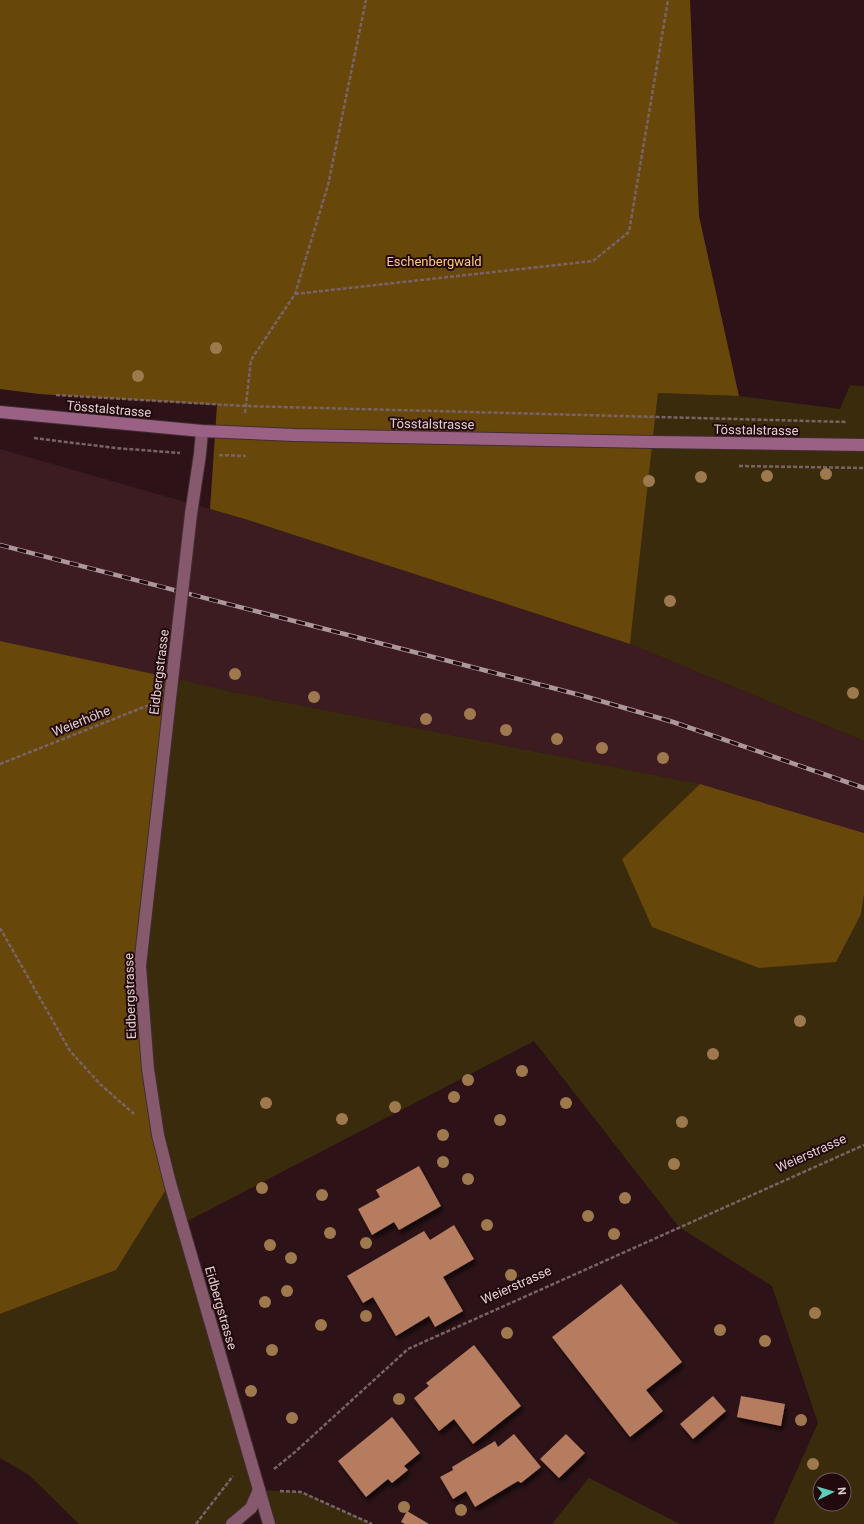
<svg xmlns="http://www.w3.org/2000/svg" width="864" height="1524" font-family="Roboto,sans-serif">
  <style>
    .built { fill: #3c1c21 }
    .green { fill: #3b2b0d; fill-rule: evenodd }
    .forest { fill: #67480a }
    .building { fill: #b67b61; filter: url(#shadow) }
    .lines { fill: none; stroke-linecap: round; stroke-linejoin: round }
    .secondary-casing { stroke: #402e31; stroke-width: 14 }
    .primary-casing { stroke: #402e31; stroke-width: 14 }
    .path { stroke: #7a6366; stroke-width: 2.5; stroke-dasharray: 4 2; stroke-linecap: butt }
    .secondary { stroke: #86596d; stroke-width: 12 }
    .primary { stroke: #9b6184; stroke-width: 12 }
    .rail-casing { stroke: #ad9899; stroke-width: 4.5 }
    .rail { stroke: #22090e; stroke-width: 3; stroke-dasharray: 9; stroke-linecap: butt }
    .secondary-bridge-casing { stroke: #402e31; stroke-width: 14; stroke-linecap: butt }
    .secondary-bridge { stroke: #86596d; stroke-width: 12 }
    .tree { fill: #9f794e }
    .labels { text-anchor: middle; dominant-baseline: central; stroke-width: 4; stroke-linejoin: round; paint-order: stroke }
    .park-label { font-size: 13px; fill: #fdcc7b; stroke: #22090e }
    .street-label { font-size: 13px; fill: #e1cecf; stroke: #22090e }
  </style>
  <defs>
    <filter id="shadow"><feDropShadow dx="2.5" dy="4.5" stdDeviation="2" flood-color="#0009"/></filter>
  </defs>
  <rect width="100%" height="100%" fill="#2d1317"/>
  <path class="built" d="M0,449L248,520L630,644L864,741V833L700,784L233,692L0,641Z"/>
  <g class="green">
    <path d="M850,385L864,386V741L630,644L658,393L739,396L840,409Z"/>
    <path d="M172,678L233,692L700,784L622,859L861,914L864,894V1524H773L818,1423L772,1286L679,1227L534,1041L182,1224L259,1490L301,1492L372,1524H269L259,1490L232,1524H79L29,1475L0,1458V1314L116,1270L158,1135L140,966ZM820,1480H844V1504H820Z"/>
    <path d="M589,1478L680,1524H552Z"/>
  </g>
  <g class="forest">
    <path d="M0,0H690L699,216L739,396L658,393L630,644L248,520L210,509L217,405L39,394L0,389Z"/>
    <path d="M0,641L172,678L140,966L148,1069L170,1183L116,1270L0,1314Z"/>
    <path d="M700,784L864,833V894L861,914L836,962L759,968L652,927L622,859Z"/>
  </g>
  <g class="building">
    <path d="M419,1166L441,1206L399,1230L394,1222L372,1235L358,1209L380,1197L376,1190Z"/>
    <path d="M454,1225L474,1259L443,1277L463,1311L435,1327L429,1316L396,1336L373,1297L363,1303L347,1276L424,1231L430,1240Z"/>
    <path d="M621,1284L682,1362L646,1390L663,1411L630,1437L552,1337Z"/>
    <path d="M474,1345L521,1406L473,1444L454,1419L439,1431L414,1398L429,1386L426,1383Z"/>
    <path d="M713,1396L726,1411L693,1439L680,1424Z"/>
    <path d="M741,1396L785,1404L781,1426L737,1417Z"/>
    <path d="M392,1417L420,1453L404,1466L408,1470L392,1483L388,1479L366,1497L338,1461Z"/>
    <path d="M514,1434L541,1467L521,1483L518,1481L475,1507L466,1491L453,1499L440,1477L453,1470L452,1467L495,1441L498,1447Z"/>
    <path d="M566,1434L585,1453L559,1478L540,1459Z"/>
    <path d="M407,1511L429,1524H405L401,1522Z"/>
  </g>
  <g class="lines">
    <defs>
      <g id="secondary">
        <path d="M191,514L200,454L202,431"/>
        <path d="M174,663L140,966L148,1069L158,1135L170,1183L269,1524"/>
        <path d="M232,1524L251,1508L259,1490"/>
      </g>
      <path id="primary" d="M0,412L202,431L294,435L653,442L864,445"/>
    </defs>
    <use href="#secondary" class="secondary-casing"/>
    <use href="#primary" class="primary-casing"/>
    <g class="path">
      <path d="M295,294L593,261L629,232L668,0"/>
      <path d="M56,395L245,406L847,422"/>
      <path d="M245,413L251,360L295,294L328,185L366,0"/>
      <path d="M34,438L115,448L180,453"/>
      <path d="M219,455L246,456"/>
      <path d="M739,466L864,468"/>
      <path d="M0,764L149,705"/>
      <path d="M0,928L70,1051L101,1085L134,1114"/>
      <path d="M274,1469L295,1452L408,1349L864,1145"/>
      <path d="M280,1491L301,1492L372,1524"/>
      <path d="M196,1524L233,1476"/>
    </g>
    <use href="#secondary" class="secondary"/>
    <use href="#primary" class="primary"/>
    <defs>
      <path id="rail" d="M0,545L580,695L673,722L864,788"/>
    </defs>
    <use href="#rail" class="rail-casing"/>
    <use href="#rail" class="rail"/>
    <defs>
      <path id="secondary-bridge" d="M174,663L191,514"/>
    </defs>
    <use href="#secondary-bridge" class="secondary-bridge-casing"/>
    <use href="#secondary-bridge" class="secondary-bridge"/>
  </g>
  <g class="tree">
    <circle cx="216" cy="348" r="6"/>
    <circle cx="138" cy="376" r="6"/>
    <circle cx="826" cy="474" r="6"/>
    <circle cx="767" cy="476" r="6"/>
    <circle cx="701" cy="477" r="6"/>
    <circle cx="649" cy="481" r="6"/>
    <circle cx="670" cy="601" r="6"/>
    <circle cx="235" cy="674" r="6"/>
    <circle cx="853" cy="693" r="6"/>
    <circle cx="314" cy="697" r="6"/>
    <circle cx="470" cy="714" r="6"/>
    <circle cx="426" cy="719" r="6"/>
    <circle cx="506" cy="730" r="6"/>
    <circle cx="557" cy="739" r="6"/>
    <circle cx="602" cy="748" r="6"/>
    <circle cx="663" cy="758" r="6"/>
    <circle cx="800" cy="1021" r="6"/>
    <circle cx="713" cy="1054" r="6"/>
    <circle cx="522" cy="1071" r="6"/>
    <circle cx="468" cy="1080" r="6"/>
    <circle cx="454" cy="1097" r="6"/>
    <circle cx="266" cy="1103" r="6"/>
    <circle cx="566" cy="1103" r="6"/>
    <circle cx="395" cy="1107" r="6"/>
    <circle cx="342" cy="1119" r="6"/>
    <circle cx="500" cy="1120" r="6"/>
    <circle cx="682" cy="1122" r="6"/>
    <circle cx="443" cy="1135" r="6"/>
    <circle cx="443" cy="1162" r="6"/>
    <circle cx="674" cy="1164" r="6"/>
    <circle cx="468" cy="1179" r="6"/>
    <circle cx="262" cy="1188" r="6"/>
    <circle cx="322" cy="1195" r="6"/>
    <circle cx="625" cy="1198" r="6"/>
    <circle cx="588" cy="1216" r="6"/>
    <circle cx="487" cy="1225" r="6"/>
    <circle cx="330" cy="1233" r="6"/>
    <circle cx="614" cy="1234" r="6"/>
    <circle cx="366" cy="1243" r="6"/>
    <circle cx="270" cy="1245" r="6"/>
    <circle cx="291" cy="1258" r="6"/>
    <circle cx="511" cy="1275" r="6"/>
    <circle cx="287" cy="1291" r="6"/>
    <circle cx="265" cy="1302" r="6"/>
    <circle cx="815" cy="1313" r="6"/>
    <circle cx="366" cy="1316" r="6"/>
    <circle cx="321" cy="1325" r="6"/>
    <circle cx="720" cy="1330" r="6"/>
    <circle cx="507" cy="1333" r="6"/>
    <circle cx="765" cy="1341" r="6"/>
    <circle cx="272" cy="1350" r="6"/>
    <circle cx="251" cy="1391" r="6"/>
    <circle cx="399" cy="1399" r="6"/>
    <circle cx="292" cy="1418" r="6"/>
    <circle cx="801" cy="1420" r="6"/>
    <circle cx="813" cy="1464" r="6"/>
    <circle cx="404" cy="1507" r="6"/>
    <circle cx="461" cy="1510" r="6"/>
  </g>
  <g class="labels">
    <g class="park-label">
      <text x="434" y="261">Eschenbergwald</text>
    </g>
    <g class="street-label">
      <text transform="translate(109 409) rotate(5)">Tösstalstrasse</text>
      <text transform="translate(432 424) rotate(1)">Tösstalstrasse</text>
      <text transform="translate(756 430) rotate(1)">Tösstalstrasse</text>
      <text transform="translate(159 672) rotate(-83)">Eidbergstrasse</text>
      <text transform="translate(81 721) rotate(-22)">Weierhöhe</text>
      <text transform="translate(130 996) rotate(-92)">Eidbergstrasse</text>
      <text transform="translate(811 1153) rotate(-24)">Weierstrasse</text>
      <text transform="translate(516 1285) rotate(-24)">Weierstrasse</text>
      <text transform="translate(221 1308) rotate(74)">Eidbergstrasse</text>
    </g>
  </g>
  <g transform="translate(832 1492) rotate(85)"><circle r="19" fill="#22090e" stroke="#6e585b"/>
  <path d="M0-3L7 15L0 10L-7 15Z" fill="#5bcebb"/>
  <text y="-6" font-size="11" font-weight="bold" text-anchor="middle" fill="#e1cecf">N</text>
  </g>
</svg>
